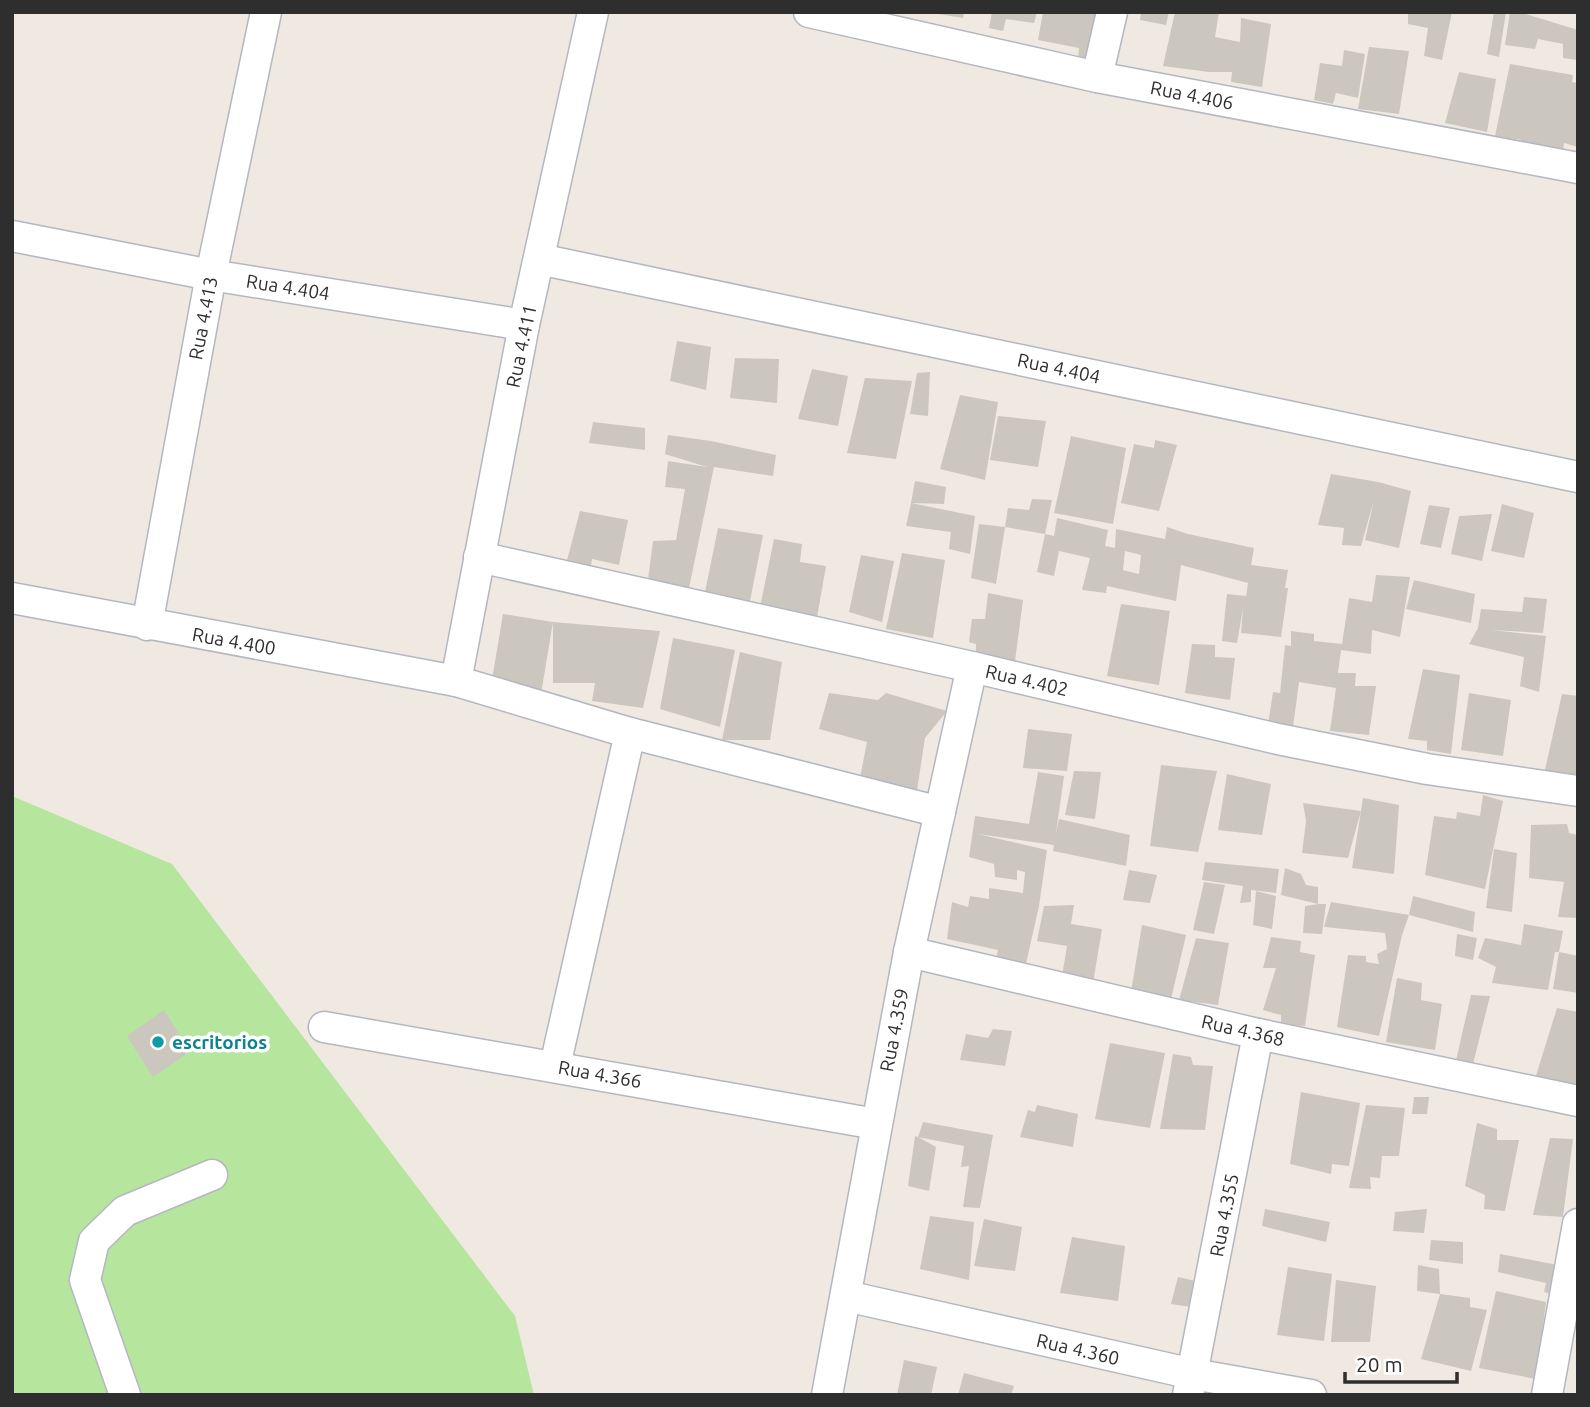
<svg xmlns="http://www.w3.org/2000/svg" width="1590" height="1407" font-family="Ubuntu,sans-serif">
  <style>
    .green { fill: #b6e59e }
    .building { fill: #cbc7bf; fill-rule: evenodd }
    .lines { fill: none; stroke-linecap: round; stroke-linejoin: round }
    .minor-casing { stroke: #b4b7c1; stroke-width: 33 }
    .minor { stroke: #fff; stroke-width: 30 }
    .culture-dot { fill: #0f9aa8; stroke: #fff; stroke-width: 2.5 }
    .labels { text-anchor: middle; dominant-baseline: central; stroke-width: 7; stroke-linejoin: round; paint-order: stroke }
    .street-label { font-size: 19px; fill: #2e2e2e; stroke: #fff }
    .culture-label { font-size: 19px; font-weight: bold; fill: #0d838f; stroke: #fff; text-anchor: start }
  </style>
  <rect width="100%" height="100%" fill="#efe9e1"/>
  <path class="green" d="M12,796L172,864L515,1316L534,1395H12Z"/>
  <g class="building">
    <path d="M926,12H964L963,18Z"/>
    <path d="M992,12H1037L1034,23L1006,19L1003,31L989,28Z"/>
    <path d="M1043,12H1107L1096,63L1078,59L1079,48L1038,40Z"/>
    <path d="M1141,12H1169L1166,25L1140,20Z"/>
    <path d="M1175,12H1219L1215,37L1240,42L1241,18L1271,24L1262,87L1231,82L1232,72H1209L1163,66Z"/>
    <path d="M1408,12H1452L1442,60L1424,56L1428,28L1408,24Z"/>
    <path d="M1494,12H1506L1499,57L1487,54Z"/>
    <path d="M1510,12H1519L1578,30L1577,60L1563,58V44L1538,39L1535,49L1505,45Z"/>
    <path d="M1369,47L1409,51L1399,114L1358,109Z"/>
    <path d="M1344,50L1365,54L1358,98L1336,93L1333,104L1314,100L1320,63L1342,66Z"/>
    <path d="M1510,64L1573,75L1572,82L1578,83V147L1564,143L1563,152L1521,145L1522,140L1495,136Z"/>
    <path d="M1459,72L1496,79L1487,132L1445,123Z"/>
    <path d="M677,341L711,347L706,390L670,381Z"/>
    <path d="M735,358L779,359L777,403L730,398Z"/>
    <path d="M812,369L848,376L838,426L798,419Z"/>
    <path d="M930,372L928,416L910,414L917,373Z"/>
    <path d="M865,378L912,381L896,459L847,453Z"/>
    <path d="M960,395L998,402L985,480L940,469Z"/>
    <path d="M998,416L1046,421L1038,467L990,460Z"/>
    <path d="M593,422L645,428V450L589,443Z"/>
    <path d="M668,435L711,441L776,455L773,476L714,467L688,593L661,589L664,582L648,580L653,541L676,540L685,489L665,487L668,461L707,467L665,454Z"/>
    <path d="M1071,436L1126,448L1113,524L1054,513Z"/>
    <path d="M1155,440L1177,445L1159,511L1121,503L1134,444L1154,448Z"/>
    <path d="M1331,474L1378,482L1411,491L1399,548L1365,540L1374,500L1361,546L1342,545L1344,528L1318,525Z"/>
    <path d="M915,481L946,487L944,504L911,503Z"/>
    <path d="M1032,499L1052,500L1045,534L1005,527L1008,508L1029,510Z"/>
    <path d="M911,503L975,516L970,554L949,549L951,532L906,526Z"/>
    <path d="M1502,504L1534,513L1524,558L1491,551Z"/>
    <path d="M1429,505L1450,508L1441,548L1420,544Z"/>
    <path d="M580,511L628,520L619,565L592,559L590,572L566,564Z"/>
    <path d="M1492,514L1482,561L1451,554L1459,516Z"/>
    <path d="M1057,518L1108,530L1105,546L1115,548L1116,529L1165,539L1167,527L1188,534L1254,548L1251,565L1288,570L1285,588H1288L1281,637L1241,633L1243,609L1237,643L1222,641L1227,594L1246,596L1248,583L1181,565L1176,601L1107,586L1106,593L1082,590L1090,558L1059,551L1054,576L1037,572L1045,534L1054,536ZM1125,551L1141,555L1139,574L1123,570Z"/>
    <path d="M979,524L1005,527L996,584L971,578Z"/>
    <path d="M718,528L763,535L749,606L704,597Z"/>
    <path d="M774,539L802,544L800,562L826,566L816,623L759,612Z"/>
    <path d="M902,553L945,560L933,638L886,629Z"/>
    <path d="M861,555L894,561L882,622L849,612Z"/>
    <path d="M1376,575L1410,577L1400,637L1372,630L1371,654L1341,650L1338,673H1356L1355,686H1376L1369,735L1330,731L1336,688L1299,682L1292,735L1267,731L1273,692L1280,693L1285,645L1291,646V631L1314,634V641L1342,644L1349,598L1372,602Z"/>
    <path d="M1414,580L1475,594L1471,623L1406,609Z"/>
    <path d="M988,593L1023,600L1015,661L976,655V644L969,642L972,619H985Z"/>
    <path d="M1524,597L1547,599L1543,633L1491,630L1546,636L1539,692L1520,686L1524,657L1469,644L1478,628L1481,609L1522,612Z"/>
    <path d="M1121,604L1170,611L1159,685L1107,676Z"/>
    <path d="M503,614L553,622L539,706L490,692Z"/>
    <path d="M553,622L660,631L643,708L592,701L595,683H553Z"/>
    <path d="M673,638L735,650L720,727L660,709Z"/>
    <path d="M1192,644L1215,645V657L1235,658L1230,700L1185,693Z"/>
    <path d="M740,652L782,662L770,740H722Z"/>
    <path d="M1423,669L1460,675L1451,754L1427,750V741L1408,739Z"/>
    <path d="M829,693L878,700L886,693L947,711L925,738L916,797L859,783L867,742L819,729Z"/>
    <path d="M1469,693L1511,700L1503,756L1461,750Z"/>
    <path d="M1562,694L1578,696V779L1544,774Z"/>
    <path d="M1028,729L1072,734L1067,771L1023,768Z"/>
    <path d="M1161,765L1217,771L1198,852L1150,846Z"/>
    <path d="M1074,771L1101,772L1095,819L1065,815Z"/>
    <path d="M1038,772L1064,776L1056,833L1059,819L1130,835L1126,866L1053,851L1054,845L978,834L1047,850L1039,906L1025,968L995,963L998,950L947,939L952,902L968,907L970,896L989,899V888L1023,893L1025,872L1017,870V880L995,877L994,864L969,857L975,816L1029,824Z"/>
    <path d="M1227,774L1271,784L1262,835L1218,830Z"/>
    <path d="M1483,795L1503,801L1485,889L1425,875L1434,816L1456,819L1457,812L1480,816Z"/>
    <path d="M1363,798L1399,805L1394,874L1352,868Z"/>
    <path d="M1303,803L1361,811L1348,858L1302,853L1306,821Z"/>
    <path d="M1567,824L1569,833L1578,835V918L1558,917L1564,882L1529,878L1531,825Z"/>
    <path d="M1494,849L1517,853L1512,912L1486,908Z"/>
    <path d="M1205,862L1279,869L1276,893L1251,890V902L1240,903L1243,886L1202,880Z"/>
    <path d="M1285,868L1301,874L1306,885L1318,887V904L1281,895Z"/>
    <path d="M1129,870L1157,875L1150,903L1123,900Z"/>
    <path d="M1204,882L1225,885L1214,934L1193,930Z"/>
    <path d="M1256,891L1276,896L1272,929L1253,925Z"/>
    <path d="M1413,896L1475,912L1473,932L1409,915Z"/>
    <path d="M1331,902L1409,915L1402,935L1379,1036L1337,1027L1348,955L1366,956V962L1379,964L1377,954L1387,949L1385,933L1324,927Z"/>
    <path d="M1318,904H1326L1322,934L1303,933L1305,906Z"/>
    <path d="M1074,905L1071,924L1102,929L1093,983L1062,976L1067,946L1037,941L1044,906Z"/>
    <path d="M1524,924L1563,931L1559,952L1578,956V993L1553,989L1559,952H1555L1548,990L1492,983L1496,967L1478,958L1485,938L1521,945Z"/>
    <path d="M1142,925L1186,935L1171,999L1131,992Z"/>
    <path d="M1457,934L1477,938L1473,960L1455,956Z"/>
    <path d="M1271,937L1301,941L1300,952L1315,955L1305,1026L1281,1025V1015L1263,1010L1276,968H1263Z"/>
    <path d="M1196,938L1229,943L1218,1005L1179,1000Z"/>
    <path d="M1397,978L1422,983L1421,1000L1442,1004L1435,1050L1386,1042Z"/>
    <path d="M1471,995L1490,996L1471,1072L1454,1069Z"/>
    <path d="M1557,1008L1578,1012V1092L1534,1082Z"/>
    <path d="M164,1010L188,1048L185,1055L153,1077L127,1036Z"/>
    <path d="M993,1029L1012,1031L1005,1066L960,1060L966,1034L988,1038Z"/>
    <path d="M1110,1043L1165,1053L1150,1128L1095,1119Z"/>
    <path d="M1173,1054L1191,1057L1193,1065L1213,1066L1205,1130L1160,1129Z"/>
    <path d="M1301,1092L1360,1103L1349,1166L1332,1164L1331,1174L1290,1164Z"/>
    <path d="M1414,1097H1429L1427,1114H1412Z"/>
    <path d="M1037,1105L1078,1114L1073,1147L1020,1137L1028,1110L1035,1112Z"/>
    <path d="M1366,1105L1405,1108L1399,1156H1382L1380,1178L1370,1177L1371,1189L1349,1188Z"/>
    <path d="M923,1122L993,1135L980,1208L963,1207L969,1166L961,1167L964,1146L918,1137L936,1147L929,1191L908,1186L915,1136L918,1137Z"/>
    <path d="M1477,1123L1497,1129V1140H1519L1505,1211L1484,1209L1485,1195L1465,1186Z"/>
    <path d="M1550,1138L1573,1139L1563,1217L1533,1215Z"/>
    <path d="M1265,1209L1330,1222L1326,1242L1262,1226Z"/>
    <path d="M1427,1209L1424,1233L1393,1231L1395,1212Z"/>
    <path d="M930,1216L974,1222L969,1280L920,1269Z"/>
    <path d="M984,1219L1022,1227L1015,1271L974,1266Z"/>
    <path d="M1072,1237L1125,1246L1118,1301L1060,1293Z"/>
    <path d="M1431,1240L1463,1242V1264L1429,1260Z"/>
    <path d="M1500,1254L1563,1266L1558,1296L1544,1292L1546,1283L1498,1272Z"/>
    <path d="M1418,1265L1439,1269L1440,1294L1417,1291Z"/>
    <path d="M1288,1267L1332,1274L1324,1341L1277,1335Z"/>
    <path d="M1178,1277L1196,1281L1191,1307L1171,1304Z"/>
    <path d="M1336,1280L1376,1286L1370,1342H1331Z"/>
    <path d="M1496,1291L1546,1302L1536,1379L1479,1368Z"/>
    <path d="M1440,1294L1470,1298V1307L1487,1310L1471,1371L1421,1359Z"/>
    <path d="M904,1360L937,1367L931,1395H897Z"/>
    <path d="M964,1373L1014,1386L1011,1395H958Z"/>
  </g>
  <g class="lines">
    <defs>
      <g id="minor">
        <path d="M809,12L1097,77L1578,168"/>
        <path d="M1097,77L1112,12"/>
        <path d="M12,236L211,275L524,325"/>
        <path d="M539,259L1578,477"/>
        <path d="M479,557L972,667L1278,739L1427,769L1578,791"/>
        <path d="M12,598L456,681L630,733L940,812"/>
        <path d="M147,625L211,275L266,12"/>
        <path d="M456,681L524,325L593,12"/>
        <path d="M909,952L1258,1034L1578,1101"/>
        <path d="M324,1027L876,1124"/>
        <path d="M555,1066L630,733"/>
        <path d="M846,1296L1193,1374L1311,1395"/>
        <path d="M125,1395L85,1280L94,1241L125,1211L212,1175"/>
        <path d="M827,1395L909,952L972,667"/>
        <path d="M1188,1395L1258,1034"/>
        <path d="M1547,1395L1578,1224"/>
      </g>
    </defs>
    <use href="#minor" class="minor-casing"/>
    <use href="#minor" class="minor"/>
  </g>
  <circle class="culture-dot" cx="158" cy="1042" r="7"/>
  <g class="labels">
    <g class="street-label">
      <text transform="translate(1192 95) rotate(11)">Rua 4.406</text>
      <text transform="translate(288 287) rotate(9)">Rua 4.404</text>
      <text transform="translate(203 318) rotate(-79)">Rua 4.413</text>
      <text transform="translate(521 346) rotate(-78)">Rua 4.411</text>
      <text transform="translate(1059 368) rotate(12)">Rua 4.404</text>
      <text transform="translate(234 641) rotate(10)">Rua 4.400</text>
      <text transform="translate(1027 680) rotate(13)">Rua 4.402</text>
      <text transform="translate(894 1030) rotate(-79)">Rua 4.359</text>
      <text transform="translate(1243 1030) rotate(13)">Rua 4.368</text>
      <text transform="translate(600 1074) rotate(10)">Rua 4.366</text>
      <text transform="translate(1224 1215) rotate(-79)">Rua 4.355</text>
      <text transform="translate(1078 1349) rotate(13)">Rua 4.360</text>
    </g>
    <g class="culture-label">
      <text x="172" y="1042">escritorios</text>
    </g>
  </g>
  <rect width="1590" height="1407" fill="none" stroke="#2e2e2e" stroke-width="28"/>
  <path d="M1345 1372v10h112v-10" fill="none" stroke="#2e2e2e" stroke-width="3.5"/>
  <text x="1356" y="1372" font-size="21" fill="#2e2e2e" stroke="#ffffff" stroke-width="5" paint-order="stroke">20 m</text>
</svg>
